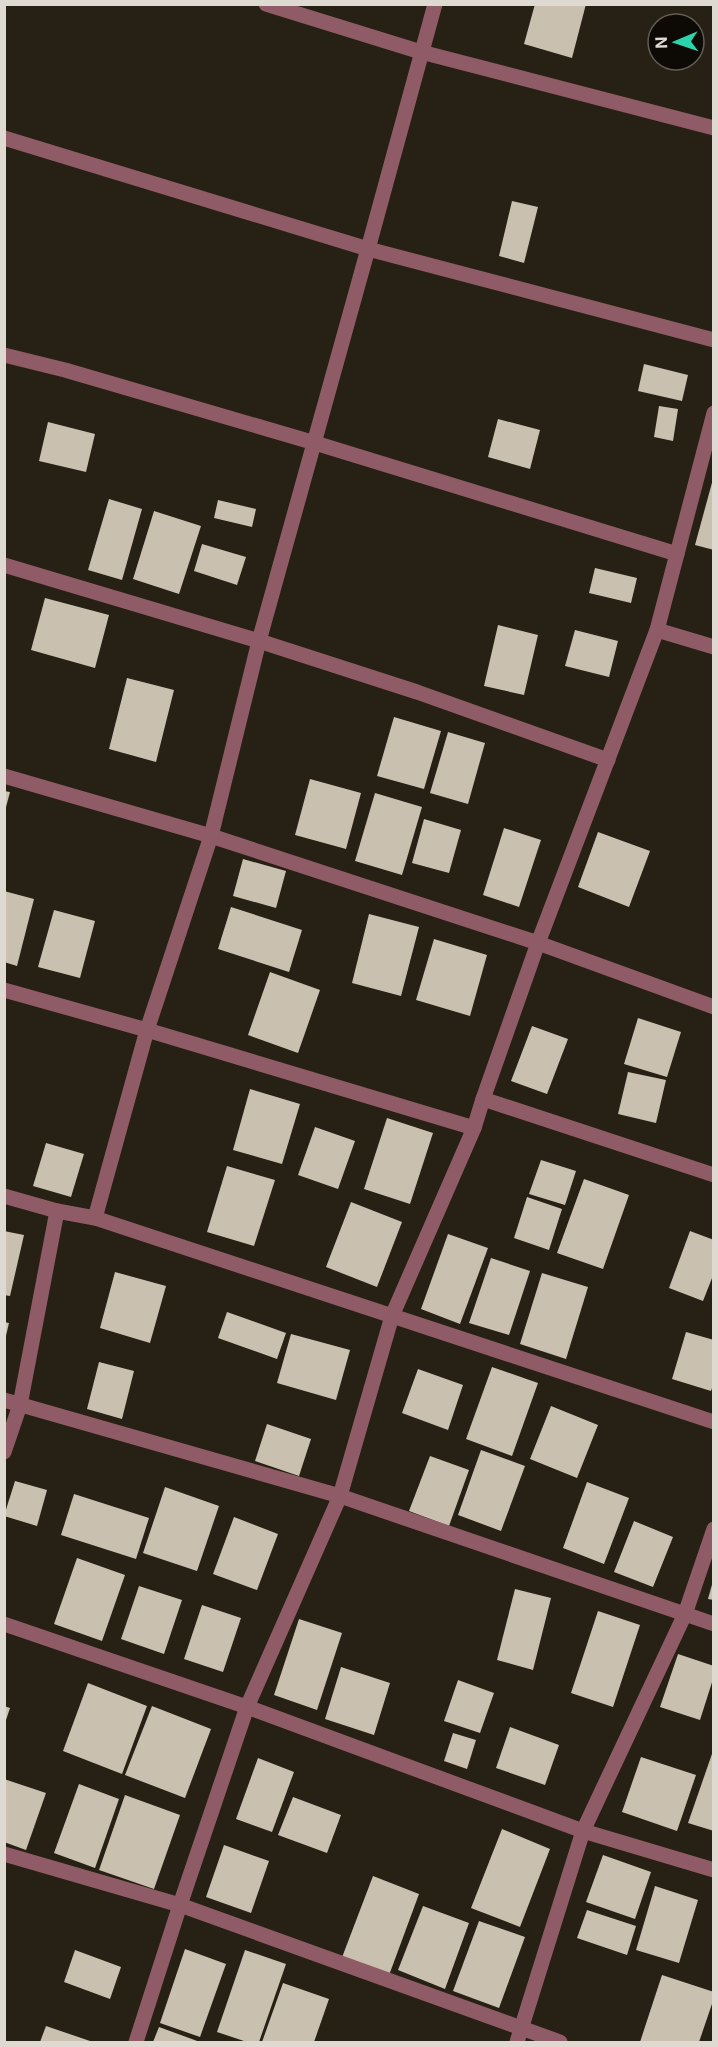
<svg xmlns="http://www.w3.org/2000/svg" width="718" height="2047" font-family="Inter,sans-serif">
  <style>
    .building { fill: #c9c0b0 }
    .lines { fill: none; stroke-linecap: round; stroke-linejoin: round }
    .minor { stroke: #8f5b66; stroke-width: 15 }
  </style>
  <rect width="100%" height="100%" fill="#272014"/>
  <g class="building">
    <path d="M535,4H586L572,58L524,44Z"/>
    <path d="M512,201L538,207L524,263L499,256Z"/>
    <path d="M644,364L688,375L682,401L638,391Z"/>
    <path d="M659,406L678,409L673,441L654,437Z"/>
    <path d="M498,419L540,430L530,469L488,457Z"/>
    <path d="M48,422L95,434L86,472L39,461Z"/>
    <path d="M713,479H714V550L695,545Z"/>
    <path d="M109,499L142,509L122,580L88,570Z"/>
    <path d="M218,500L256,509L252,527L214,518Z"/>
    <path d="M154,511L201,526L179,594L133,579Z"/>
    <path d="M202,544L246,557L237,585L194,571Z"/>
    <path d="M595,568L637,578L631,603L589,593Z"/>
    <path d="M45,598L109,615L95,668L31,650Z"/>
    <path d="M498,625L538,635L524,695L484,686Z"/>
    <path d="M575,630L618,641L609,677L565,666Z"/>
    <path d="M127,678L174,690L156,762L109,749Z"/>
    <path d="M394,717L441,731L424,789L377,776Z"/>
    <path d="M448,732L485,743L468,804L430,793Z"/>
    <path d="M310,779L361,793L346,849L295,835Z"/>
    <path d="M4,791L10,792L5,811L4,810Z"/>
    <path d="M375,793L422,807L402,875L355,861Z"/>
    <path d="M424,819L461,830L449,873L412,863Z"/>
    <path d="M504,828L541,840L519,907L483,895Z"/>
    <path d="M598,832L650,851L629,907L578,887Z"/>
    <path d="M243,859L286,871L276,908L233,896Z"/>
    <path d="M4,891L34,899L17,966L4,962Z"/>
    <path d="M231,907L302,930L289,972L218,949Z"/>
    <path d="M54,910L95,921L80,978L38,967Z"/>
    <path d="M369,914L419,927L401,996L352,983Z"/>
    <path d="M434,939L487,955L470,1016L416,1000Z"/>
    <path d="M270,972L320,990L298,1053L248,1035Z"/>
    <path d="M638,1018L681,1032L667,1077L624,1064Z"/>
    <path d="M532,1026L568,1039L547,1094L511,1081Z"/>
    <path d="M628,1072L666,1080L656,1123L618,1114Z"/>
    <path d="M250,1089L300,1104L282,1164L233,1150Z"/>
    <path d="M387,1118L433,1133L410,1204L364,1189Z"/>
    <path d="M315,1127L355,1141L338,1189L298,1175Z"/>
    <path d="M46,1143L84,1154L71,1197L33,1186Z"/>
    <path d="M541,1160L576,1171L565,1205L529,1194Z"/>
    <path d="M227,1166L275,1180L254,1246L207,1232Z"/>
    <path d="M584,1179L629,1195L603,1269L557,1253Z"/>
    <path d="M527,1197L562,1209L549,1250L514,1238Z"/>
    <path d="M351,1202L402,1222L377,1287L326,1267Z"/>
    <path d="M4,1231L24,1235L10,1296L4,1295Z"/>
    <path d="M690,1231L714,1240V1273L703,1301L669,1288Z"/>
    <path d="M448,1234L488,1248L460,1324L421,1309Z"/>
    <path d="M491,1258L530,1271L509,1335L469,1323Z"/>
    <path d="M115,1272L166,1286L150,1343L100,1328Z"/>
    <path d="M542,1273L588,1287L566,1359L520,1344Z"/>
    <path d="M227,1312L286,1333L277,1359L218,1338Z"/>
    <path d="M4,1322L9,1323L5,1340H4Z"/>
    <path d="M686,1332L714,1340V1382L711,1391L672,1379Z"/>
    <path d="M291,1334L350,1350L336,1400L277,1383Z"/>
    <path d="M99,1362L134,1371L122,1419L87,1409Z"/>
    <path d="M492,1367L538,1383L512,1456L466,1439Z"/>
    <path d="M418,1369L463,1385L448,1430L402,1413Z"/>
    <path d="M551,1406L598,1425L577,1478L530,1459Z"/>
    <path d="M267,1424L311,1439L299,1476L255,1461Z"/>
    <path d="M481,1450L525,1466L501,1531L458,1515Z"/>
    <path d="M430,1456L469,1470L449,1526L409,1511Z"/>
    <path d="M15,1481L47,1490L37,1526L4,1516Z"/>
    <path d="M587,1482L629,1498L604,1564L563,1548Z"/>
    <path d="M165,1487L219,1506L197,1571L143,1553Z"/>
    <path d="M74,1494L149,1518L136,1559L61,1535Z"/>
    <path d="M234,1517L278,1534L257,1590L213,1574Z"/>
    <path d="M634,1521L673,1537L653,1587L614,1572Z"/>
    <path d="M77,1558L125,1575L102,1641L54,1624Z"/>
    <path d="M713,1581H714V1600L708,1599Z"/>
    <path d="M139,1586L182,1600L164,1654L121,1639Z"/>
    <path d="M515,1589L551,1598L533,1670L497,1660Z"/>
    <path d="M202,1605L241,1618L223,1672L184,1659Z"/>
    <path d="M598,1611L640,1625L613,1707L571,1693Z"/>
    <path d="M299,1619L342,1633L317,1710L274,1695Z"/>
    <path d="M678,1654L714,1666V1676L700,1720L660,1707Z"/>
    <path d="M341,1667L390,1683L374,1735L325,1719Z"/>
    <path d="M458,1680L494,1693L480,1733L444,1721Z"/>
    <path d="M88,1683L147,1706L122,1774L63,1751Z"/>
    <path d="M4,1706L10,1708L5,1723L4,1722Z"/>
    <path d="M152,1706L211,1729L185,1798L125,1775Z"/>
    <path d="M510,1727L559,1745L545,1785L496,1768Z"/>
    <path d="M453,1733L476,1740L467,1769L444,1761Z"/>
    <path d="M713,1751H714V1831L688,1823Z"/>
    <path d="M641,1757L696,1775L677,1831L622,1812Z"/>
    <path d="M258,1758L294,1772L272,1832L236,1819Z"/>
    <path d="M4,1779L46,1793L26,1850L4,1842Z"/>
    <path d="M79,1784L119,1799L95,1868L54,1853Z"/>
    <path d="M125,1795L180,1815L154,1889L99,1870Z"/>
    <path d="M293,1797L341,1815L327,1853L278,1835Z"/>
    <path d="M502,1829L550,1849L520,1927L471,1908Z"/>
    <path d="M224,1845L269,1861L251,1913L206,1897Z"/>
    <path d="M603,1855L651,1872L635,1919L586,1902Z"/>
    <path d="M373,1876L419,1894L388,1978L341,1960Z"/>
    <path d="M655,1886L698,1900L679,1963L636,1950Z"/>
    <path d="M423,1906L469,1923L445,1989L398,1970Z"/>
    <path d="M587,1910L636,1926L627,1955L577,1938Z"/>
    <path d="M479,1921L525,1937L499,2008L453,1991Z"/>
    <path d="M185,1949L226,1964L200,2037L160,2023Z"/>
    <path d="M75,1950L121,1967L110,1999L64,1982Z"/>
    <path d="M245,1950L286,1964L259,2042H247L217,2032Z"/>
    <path d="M662,1975L714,1992V1998L699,2042H640Z"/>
    <path d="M283,1983L329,1999L314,2042H262Z"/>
    <path d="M46,2026L93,2042H40Z"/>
    <path d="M159,2027L200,2042H153Z"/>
  </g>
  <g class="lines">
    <g class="minor">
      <path d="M266,4L421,52L714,128"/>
      <path d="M4,138L368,249L435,4"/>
      <path d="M4,355L65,370L315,443L677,554"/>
      <path d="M4,565L259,641L417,692L608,760"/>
      <path d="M657,630L714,647"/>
      <path d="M4,776L211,836L538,943L714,1007"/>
      <path d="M4,990L147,1030L474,1128"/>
      <path d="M483,1099L714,1175"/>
      <path d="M4,1196L57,1211"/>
      <path d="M95,1218L714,1422"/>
      <path d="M4,1400L340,1496L714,1624"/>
      <path d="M4,1452L20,1405L57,1211L95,1218L147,1030L211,836L259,641L368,249L714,340"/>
      <path d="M4,1624L247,1707L583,1831L714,1870"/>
      <path d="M4,1854L180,1905L136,2042"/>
      <path d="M517,2042L583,1831L685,1614L714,1529"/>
      <path d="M560,2042L180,1905L247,1707L340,1496L392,1316L474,1128L483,1099L538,943L657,630L714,413"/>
    </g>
  </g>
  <rect width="718" height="2047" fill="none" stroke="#ded9d1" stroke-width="12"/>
  <g transform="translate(676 42) rotate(268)"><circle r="28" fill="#0d0a05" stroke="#615d57" stroke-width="1.5"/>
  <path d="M0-4.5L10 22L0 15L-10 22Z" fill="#2bd5ac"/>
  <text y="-9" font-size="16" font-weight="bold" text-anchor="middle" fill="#ded9d1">N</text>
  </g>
</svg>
